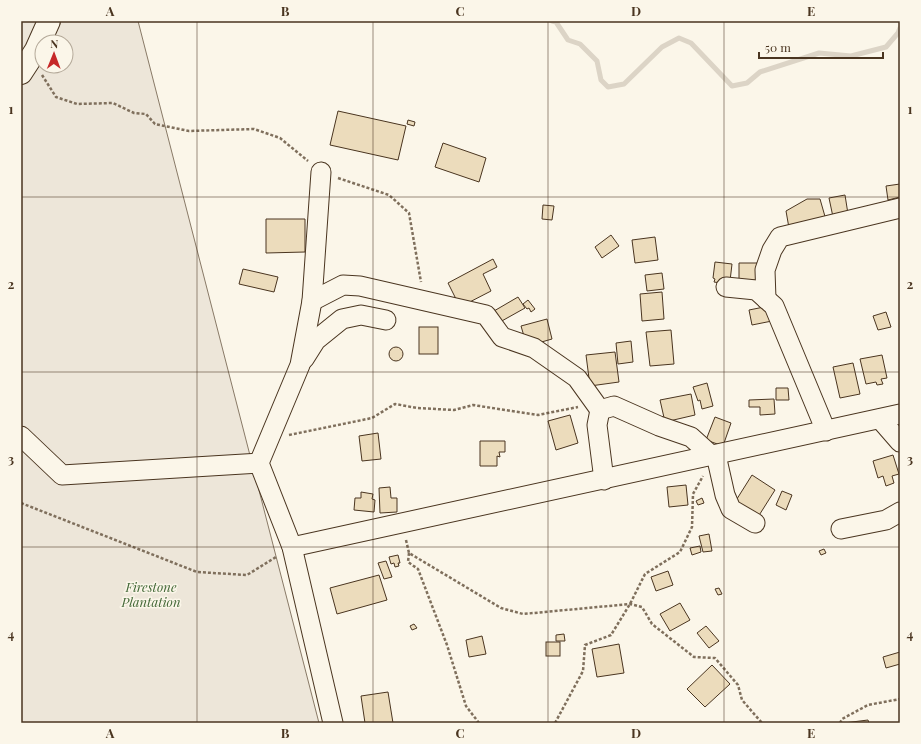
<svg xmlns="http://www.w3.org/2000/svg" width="921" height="744" font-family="'Playfair Display',serif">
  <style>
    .green { fill: #ede6d9; stroke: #887966; fill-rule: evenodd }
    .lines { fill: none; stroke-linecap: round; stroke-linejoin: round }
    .stream { stroke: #dcd4c6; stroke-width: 5 }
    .building { fill: #ecdcbc; stroke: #4a3520 }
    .minor-casing { stroke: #4a3520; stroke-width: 21 }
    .major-casing { stroke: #4a3520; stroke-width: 24 }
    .path { stroke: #7f6f5c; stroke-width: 2.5; stroke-dasharray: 3 2; stroke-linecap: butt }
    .minor { stroke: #fbf6e9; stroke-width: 19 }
    .major { stroke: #fbf6e9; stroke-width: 22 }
    .grid { fill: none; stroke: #4a3520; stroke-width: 1; stroke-opacity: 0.55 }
    .labels { text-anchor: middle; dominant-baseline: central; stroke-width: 3; stroke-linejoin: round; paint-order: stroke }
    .park-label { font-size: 13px; font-style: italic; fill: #436837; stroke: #fbf6e9 }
    .neatline { fill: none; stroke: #4a3520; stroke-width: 1.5 }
    .grid-label { font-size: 13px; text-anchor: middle; font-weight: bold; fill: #4a3520 }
  </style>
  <rect width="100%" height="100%" fill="#fbf6e9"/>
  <path class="green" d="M21,21H138L319,723H21ZM42,42H66V66H42Z"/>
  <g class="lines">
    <path class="stream" d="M552,21L556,22L568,40L580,44L597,61L601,80L608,87L624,84L662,47L679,38L691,43L732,86L747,83L760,72L819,53L851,56L886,47L898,33L900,28"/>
  </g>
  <g class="building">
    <path d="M338,111L406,126L398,160L330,145Z"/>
    <path d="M408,120L415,122L414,126L407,124Z"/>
    <path d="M443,143L486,158L479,182L435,167Z"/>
    <path d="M900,184V197L888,200L886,186Z"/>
    <path d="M845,195L848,214L833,217L829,198Z"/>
    <path d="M807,199H820L826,220L789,228L786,211Z"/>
    <path d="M543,205L554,206L552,220L542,219Z"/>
    <path d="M266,219H305V252L266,253Z"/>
    <path d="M611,235L619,246L602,258L595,247Z"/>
    <path d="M655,237L658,260L635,263L632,240Z"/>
    <path d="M493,259L497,267L483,274L491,291L460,307L448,283Z"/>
    <path d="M715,262L732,264L730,281L727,284L714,282L715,279L713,278Z"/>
    <path d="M739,263H759L760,280L739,281Z"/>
    <path d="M243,269L278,277L274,292L239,284Z"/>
    <path d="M662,273L664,289L647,291L645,275Z"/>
    <path d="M662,292L664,319L642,321L640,294Z"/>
    <path d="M518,297L525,308L500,322L494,311Z"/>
    <path d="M528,300L535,309L531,312L529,308L527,309L523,304Z"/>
    <path d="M769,306L772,321L752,325L749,310Z"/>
    <path d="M886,312L891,327L878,330L873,316Z"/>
    <path d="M547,319L552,339L538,343H526L521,326Z"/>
    <rect x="419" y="327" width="19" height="27"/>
    <path d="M671,330L674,364L650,366L646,332Z"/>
    <path d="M631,341L633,362L618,364L616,343Z"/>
    <circle cx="396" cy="354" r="7"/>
    <path d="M615,352L619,382L590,386L586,355Z"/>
    <path d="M882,355L887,378L881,379L883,384L877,385L876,382L866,384L860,359Z"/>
    <path d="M853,363L860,394L840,398L833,367Z"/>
    <path d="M707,383L713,406L702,409L700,400L698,401L693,387Z"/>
    <path d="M776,388H788L789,400H776Z"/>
    <path d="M691,394L695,415L665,422L660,400Z"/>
    <path d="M774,399L775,414L760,415V407H749V400Z"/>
    <path d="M570,415L578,443L556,450L548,421Z"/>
    <path d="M715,417L731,423L723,446L706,440Z"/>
    <path d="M378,433L381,459L362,461L359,436Z"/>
    <path d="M480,441H505V452H499L500,457L497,456V466H480Z"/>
    <path d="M893,455L899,474L892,476L894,483L886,486L883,476L878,478L873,461Z"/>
    <path d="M752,475L775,490L758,517L735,502Z"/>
    <path d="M686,485L688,505L669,507L667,487Z"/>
    <path d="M390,487L391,498H397V512L380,513L379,488Z"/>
    <path d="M782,491L792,495L786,510L776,505Z"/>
    <path d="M361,492L373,494L372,499L375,500L374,512L354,510L355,498H361Z"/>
    <path d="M702,498L704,503L698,505L696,501Z"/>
    <path d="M709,534L712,551L703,552L699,536Z"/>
    <path d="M700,546L701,552L692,555L690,548Z"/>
    <path d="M824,549L826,553L821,555L819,551Z"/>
    <path d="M398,555L400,563H398L399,566L395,567L394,563L391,564L389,557Z"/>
    <path d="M386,561L392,577L384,579L378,563Z"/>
    <path d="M668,571L673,585L656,591L651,577Z"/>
    <path d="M379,575L387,600L337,614L330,588Z"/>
    <path d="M719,588L722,594L718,595L715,589Z"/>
    <path d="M680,603L690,620L670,631L660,614Z"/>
    <path d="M414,624L417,628L412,630L410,626Z"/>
    <path d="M706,626L719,641L709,648L697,633Z"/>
    <path d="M564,634L565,641H556V635Z"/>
    <path d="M482,636L486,654L469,657L466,640Z"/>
    <rect x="546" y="642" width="14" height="14"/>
    <path d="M619,644L624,673L597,677L592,649Z"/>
    <path d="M900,652V664L886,668L883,657Z"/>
    <path d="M712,665L730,684L705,707L687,689Z"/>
    <path d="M388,692L393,723H365L361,696Z"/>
    <path d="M868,720L869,723H844Z"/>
  </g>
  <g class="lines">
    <defs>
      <g id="minor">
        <path d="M321,172L312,301L300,365L259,463L292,547L333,723"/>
        <path d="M726,287L756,290L774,306L826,431"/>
        <path d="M766,299L765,270L772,250L780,237L900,208"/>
        <path d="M312,301L343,285L360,286L486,315L502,337L534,348L577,378L600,410"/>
        <path d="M304,359L316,340L342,319L361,315L386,320"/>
        <path d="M880,419L900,442"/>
        <path d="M21,436L62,475L259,463"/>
        <path d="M716,455L725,495L731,509L755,523"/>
        <path d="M604,480L597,425L600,410L614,406L659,426L691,437L712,456"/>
        <path d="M841,529L886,520L900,512"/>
        <path d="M292,547L900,414"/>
      </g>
      <path id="major" d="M21,73L36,50L49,21"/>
    </defs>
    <use href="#minor" class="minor-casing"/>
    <use href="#major" class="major-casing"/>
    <g class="path">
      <path d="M42,75L56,97L77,104L113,103L134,113L146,114L155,124L189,131L254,129L280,138L308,161"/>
      <path d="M338,178L389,195L409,213L421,282"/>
      <path d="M289,435L372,418L395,404L417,408L454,410L473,405L538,415L578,407"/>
      <path d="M21,503L197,572L247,575L276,557"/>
      <path d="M406,540L409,553L501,608L523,614L630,604L642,607L652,624L694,657L715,658L738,685L742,700L762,723"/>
      <path d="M409,553L408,562L418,569L447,645L466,706L479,723"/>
      <path d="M555,723L583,671L585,645L611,635L630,604L645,574L680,552L692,527L693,494L703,476"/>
      <path d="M840,723L842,719L868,705L900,699"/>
    </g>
    <use href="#minor" class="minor"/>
    <use href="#major" class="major"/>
  </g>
  <path class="grid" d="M197,21V723M373,21V723M548,21V723M724,21V723M21,197H900M21,372H900M21,547H900"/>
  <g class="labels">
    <g class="park-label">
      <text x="151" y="586">Firestone<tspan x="151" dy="15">Plantation</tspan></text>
    </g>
  </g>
  <rect width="921" height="744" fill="none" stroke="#fbf6e9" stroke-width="44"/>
  <g transform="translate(54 54) rotate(1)"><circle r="19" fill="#fbf6e9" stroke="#b4a999"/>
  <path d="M0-3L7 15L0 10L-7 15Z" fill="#c62828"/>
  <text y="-6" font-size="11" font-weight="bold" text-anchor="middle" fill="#4a3520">N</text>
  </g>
  <path d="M759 52v6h124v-6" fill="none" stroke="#4a3520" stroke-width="2"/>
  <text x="765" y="52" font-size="12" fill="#4a3520" stroke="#fbf6e9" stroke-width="3" paint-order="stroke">50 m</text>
  <rect x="22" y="22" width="877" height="700" class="neatline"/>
  <g class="grid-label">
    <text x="110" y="16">A</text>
    <text x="285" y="16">B</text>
    <text x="460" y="16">C</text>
    <text x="636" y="16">D</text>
    <text x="811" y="16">E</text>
    <text x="11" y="114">1</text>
    <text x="910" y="114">1</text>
    <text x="11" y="289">2</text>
    <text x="910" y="289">2</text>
    <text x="11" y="464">3</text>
    <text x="910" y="464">3</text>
    <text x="11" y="639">4</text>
    <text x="910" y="639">4</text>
    <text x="110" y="738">A</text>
    <text x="285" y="738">B</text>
    <text x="460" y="738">C</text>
    <text x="636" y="738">D</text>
    <text x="811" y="738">E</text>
  </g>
</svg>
